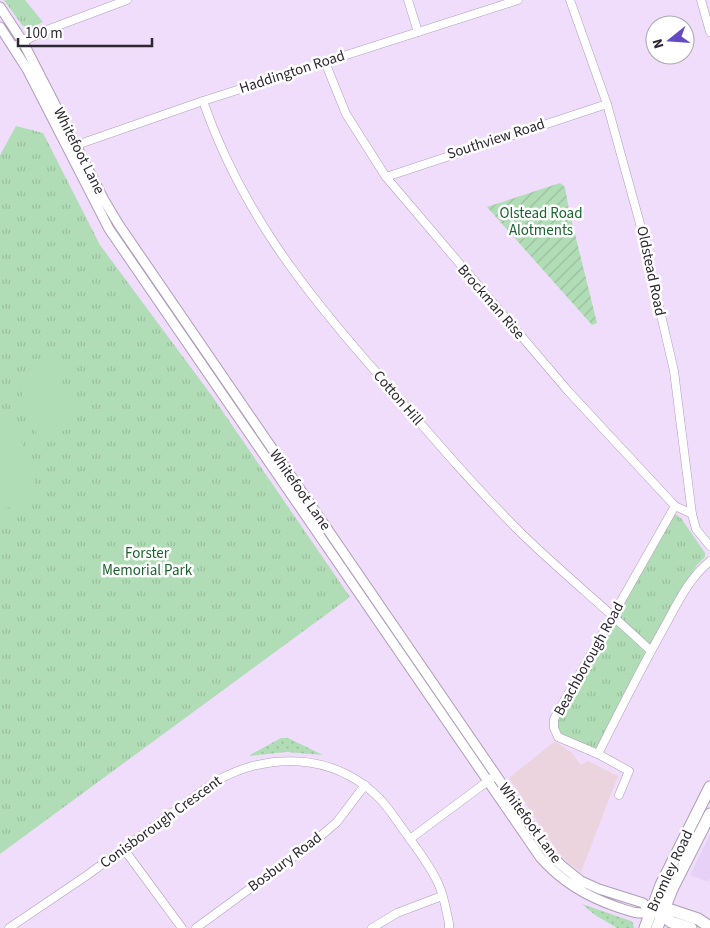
<svg xmlns="http://www.w3.org/2000/svg" width="710" height="928" font-family="'Source Sans 3',sans-serif">
  <style>
    .built { fill: #e7d1f6 }
    .education { fill: #ecd4df }
    .grass { fill: url(#grass-dots) }
    .park { fill: url(#park-tufts) }
    .garden { fill: url(#garden-furrows) }
    .pitch { fill: #b1ddb6 }
    .lines { fill: none; stroke-linecap: round; stroke-linejoin: round }
    .minor-casing { stroke: #ae9db9; stroke-width: 9 }
    .tertiary-casing { stroke: #ae9db9; stroke-width: 11 }
    .primary-casing { stroke: #ae9db9; stroke-width: 13 }
    .minor { stroke: #fff; stroke-width: 8 }
    .tertiary { stroke: #fff; stroke-width: 9 }
    .primary { stroke: #fff; stroke-width: 11 }
    .labels { text-anchor: middle; dominant-baseline: central; stroke-width: 5; stroke-linejoin: round; paint-order: stroke }
    .street-label { font-size: 15px; fill: #2d2732; stroke: #fff }
    .park-label { font-size: 15px; fill: #1a642d; stroke: #fff }
  </style>
  <defs>
    <pattern id="grass-dots" width="8" height="8" patternUnits="userSpaceOnUse" patternTransform="scale(1.25)"><rect width="8" height="8" fill="#b1ddb6"/><path d="M2 2h.1M6 6h.1" fill="none" stroke="#99be9d" stroke-width="1.8" stroke-linecap="round"/></pattern>
    <pattern id="park-tufts" width="24" height="20" patternUnits="userSpaceOnUse" patternTransform="scale(1.25)"><rect width="24" height="20" fill="#b1ddb6"/><path d="M3 7l-1-3M5 7V3M7 7l1-3M15 17l-1-3M17 17v-4M19 17l1-3" fill="none" stroke="#99be9d"/></pattern>
    <pattern id="garden-furrows" width="10" height="10" patternUnits="userSpaceOnUse" patternTransform="scale(1.25)"><rect width="10" height="10" fill="#b1ddb6"/><path d="M-1 1l2-2M0 10L10 0M9 11l2-2" fill="none" stroke="#99be9d"/></pattern>
  </defs>
  <rect width="100%" height="100%" fill="#f0ddfc"/>
  <path class="built" d="M710,834V878L708,882L690,875Z"/>
  <path class="education" d="M555,741L572,753L581,765L588,761L618,776L581,872L568,863L556,849L509,778Z"/>
  <g class="grass">
    <path d="M281,738H288L323,755L286,752L250,756V755Z"/>
    <path d="M582,904L631,921L633,923L634,928H617L595,915Z"/>
  </g>
  <g class="park">
    <path d="M4,0H25L43,22C36,25 29,30 22,25Z"/>
    <path d="M16,126L43,133L100,245L212,396L350,597L0,854V155Z"/>
    <path d="M675,514L681,518L705,553V557L697,565L644,656L598,748L594,749C582,744 556,738 557,722L673,515Z"/>
  </g>
  <path class="garden" d="M560,183L565,187L569,210L597,323L592,325L487,207Z"/>
  <g class="pitch">
    <path d="M55,362L79,425L39,440L16,377Z"/>
    <path d="M13,415L39,499L0,510V419Z"/>
  </g>
  <g class="lines">
    <defs>
      <g id="minor">
        <path d="M408,0L418,32"/>
        <path d="M570,0L607,104L639,220L674,371L692,514L696,529L710,546"/>
        <path d="M701,0L710,32"/>
        <path d="M13,47L44,31L127,0"/>
        <path d="M325,62L346,114L386,177L568,391L675,506L692,514"/>
        <path d="M203,101C240,208 302,288 376,372C423,426 469,481 520,532C562,573 608,610 651,651"/>
        <path d="M71,147L203,101L518,0"/>
        <path d="M386,177L607,104"/>
        <path d="M675,506L554,719V728L558,737L598,754C620,710 642,667 666,624C678,602 690,577 710,561"/>
        <path d="M598,754L629,771L619,795"/>
        <path d="M410,839L496,775"/>
        <path d="M123,848L182,928"/>
        <path d="M9,928L86,876L216,781C269,752 332,753 377,796C388,806 396,820 405,832C416,848 430,865 438,883C444,895 446,910 449,923V928"/>
        <path d="M196,928L315,841L337,822L365,785"/>
        <path d="M372,928L397,913L442,896"/>
      </g>
      <path id="tertiary" d="M0,7L23,42L104,200L119,225L548,851L561,865L581,881L599,889L643,903L650,912C638,915 629,911 617,907C586,896 562,882 540,857L109,229L27,69L0,27"/>
      <g id="primary">
        <path d="M657,913L663,915L671,922L691,928"/>
        <path d="M663,915L671,910L698,919L710,927"/>
        <path d="M645,928L661,885L710,787"/>
        <path d="M657,928L672,889L710,814"/>
      </g>
    </defs>
    <use href="#minor" class="minor-casing"/>
    <use href="#tertiary" class="tertiary-casing"/>
    <use href="#primary" class="primary-casing"/>
    <use href="#minor" class="minor"/>
    <use href="#tertiary" class="tertiary"/>
    <use href="#primary" class="primary"/>
  </g>
  <g class="labels">
    <g class="street-label">
      <text transform="translate(292 72) rotate(-18)">Haddington Road</text>
      <text transform="translate(496 139) rotate(-18)">Southview Road</text>
      <text transform="translate(79 151) rotate(63)">Whitefoot Lane</text>
      <text transform="translate(651 271) rotate(78)">Oldstead Road</text>
      <text transform="translate(491 302) rotate(49)">Brockman Rise</text>
      <text transform="translate(398 398) rotate(49)">Cotton Hill</text>
      <text transform="translate(300 490) rotate(55)">Whitefoot Lane</text>
      <text transform="translate(589 659) rotate(-61)">Beachborough Road</text>
      <text transform="translate(161 822) rotate(-36)">Conisborough Crescent</text>
      <text transform="translate(530 823) rotate(54)">Whitefoot Lane</text>
      <text transform="translate(285 862) rotate(-37)">Bosbury Road</text>
      <text transform="translate(670 871) rotate(-65)">Bromley Road</text>
    </g>
    <g class="park-label">
      <text x="541" y="213">Olstead Road<tspan x="541" dy="17">Alotments</tspan></text>
      <text x="147" y="553">Forster<tspan x="147" dy="17">Memorial Park</tspan></text>
    </g>
  </g>
  <g transform="translate(670 40) rotate(253)"><circle r="24" fill="#ffffff" stroke="#aba9ad"/>
  <path d="M0-4L9 19L0 12L-9 19Z" fill="#644bc3"/>
  <text y="-8" font-size="14" font-weight="bold" text-anchor="middle" fill="#2d2732">N</text>
  </g>
  <path d="M18 38v8h134v-8" fill="none" stroke="#2d2732" stroke-width="2.5"/>
  <text x="25" y="38" font-size="15" fill="#2d2732" stroke="#ffffff" stroke-width="4" paint-order="stroke">100 m</text>
</svg>
